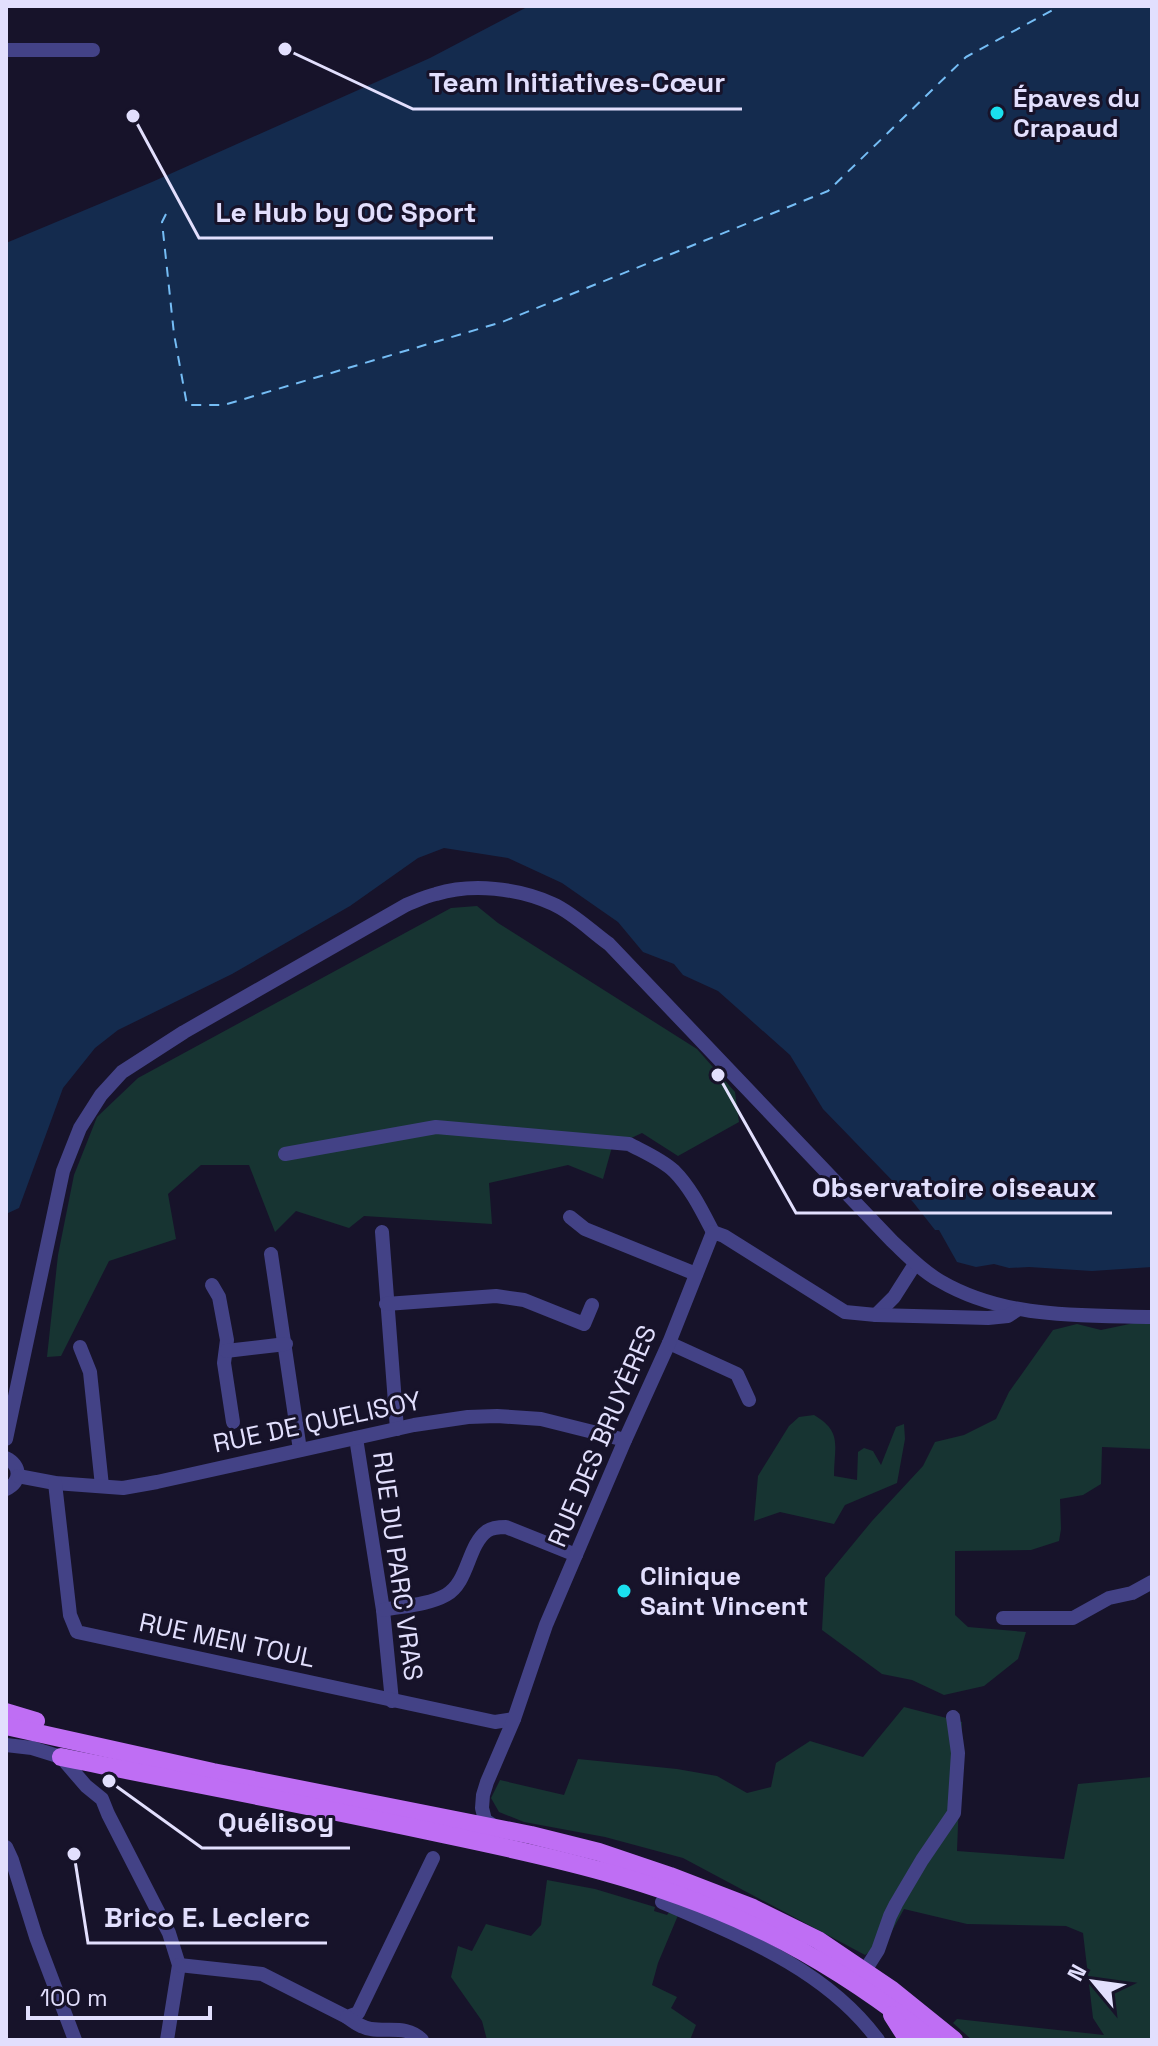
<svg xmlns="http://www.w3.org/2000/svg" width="1158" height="2046" font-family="'Space Grotesk',sans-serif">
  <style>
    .green { fill: #173432 }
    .water { fill: #142b4e }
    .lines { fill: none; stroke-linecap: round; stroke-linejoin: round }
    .ferry { stroke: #75bdf5; stroke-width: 2; stroke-dasharray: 10 8; stroke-linecap: butt }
    .minor { stroke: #434286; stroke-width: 14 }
    .major { stroke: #bf6ef4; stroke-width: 18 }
    .poi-dot { fill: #1adfee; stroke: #17132a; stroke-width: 3 }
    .labels { text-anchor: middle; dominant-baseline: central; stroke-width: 6; stroke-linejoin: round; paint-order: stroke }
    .poi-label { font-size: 26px; font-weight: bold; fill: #e2dffd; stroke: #17132a; text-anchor: start }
    .street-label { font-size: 26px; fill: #e2dffd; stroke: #17132a }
    .leader { fill: none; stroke: #e2dffd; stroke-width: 3 }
    .callout-dot { fill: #e2dffd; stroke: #17132a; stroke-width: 3 }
    .callout-label { font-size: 28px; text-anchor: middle; font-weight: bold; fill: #e2dffd; stroke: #17132a; stroke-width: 6; stroke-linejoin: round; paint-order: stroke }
  </style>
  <rect width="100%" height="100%" fill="#17132a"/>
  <g class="green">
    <path d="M477,906L498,923L697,1049L735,1092L739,1122L678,1156L642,1133L612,1147L603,1179L568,1165L489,1183L492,1224L364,1216L349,1228L296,1211L275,1232L249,1165H201L168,1194L176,1239L109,1261L61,1356L47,1357L58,1255L74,1175L97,1117L138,1078L451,908Z"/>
    <path d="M1139,1322H1152V1449L1102,1447L1101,1484L1083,1495L1060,1499L1061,1529L1059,1541L1031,1550L955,1551V1615L968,1627L1026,1632L1018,1659L984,1686L944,1695L912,1680L882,1674L822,1630L825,1578L872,1521L923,1466L935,1442L964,1435L996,1419L1009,1392L1053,1330L1077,1324L1101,1330Z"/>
    <path d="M814,1415C843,1432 834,1446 834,1476L857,1480L858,1452L864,1448L873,1451L881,1465L896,1427L904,1424L905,1439L897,1483L845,1505L834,1524L780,1512L754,1521L758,1476L789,1426L799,1417Z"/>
    <path d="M904,1707L962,1722L957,1851L1064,1859L1078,1784L1152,1777V2040H972L953,2023L957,2019L1104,2035L1093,2018L1083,1933L1066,1926L967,1924L904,1909L888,1938L865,1955L683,1858L605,1837L524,1822L499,1812L491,1798L500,1780L564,1795L578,1759L677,1769L717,1776L747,1793L771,1787L776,1763L810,1741L863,1757Z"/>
    <path d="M547,1880L595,1889L655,1907L654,1911L667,1915L670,1911L679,1913L658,1963L652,1985L677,1997L671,2008L696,2025L690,2040H487L482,2021L451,1977L458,1946L472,1951L486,1924L531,1936L541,1925Z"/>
  </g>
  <path class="water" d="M529,6H1152V1267L1092,1271L1029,1267L1009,1268L994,1264L976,1267L957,1262L939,1230H935L913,1202L823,1109L790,1055L718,991L683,975L674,964L643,952L618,922L562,883L508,858L444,848L418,858L350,906L232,974L118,1030L95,1048L63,1088L19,1208L6,1214V243L152,182L430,58Z"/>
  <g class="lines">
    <path class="ferry" d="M166,214L162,222L174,334L187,405H224L502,322L828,191L966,57L1060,6"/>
    <g class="minor">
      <path d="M6,50H93"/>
      <path d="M285,1154L436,1127L629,1144C644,1152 661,1159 674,1171C691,1188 702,1211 713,1232"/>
      <path d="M570,1217L585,1229L696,1274"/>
      <path d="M382,1232L397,1429"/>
      <path d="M271,1254L300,1450"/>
      <path d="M212,1285L219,1297L227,1340L224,1363L233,1422"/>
      <path d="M386,1304L496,1296L524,1300L584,1324L592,1305"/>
      <path d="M876,1315L894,1297L915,1264"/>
      <path d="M669,1343L737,1374L749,1400"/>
      <path d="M80,1347L90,1372L102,1486"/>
      <path d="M226,1351L286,1344"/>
      <path d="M356,1438L383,1610L392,1701"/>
      <path d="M6,1439L63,1171L80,1128L101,1095L122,1072L184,1032L406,905C416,901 426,896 436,894C472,883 518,888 553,904C573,913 591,931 609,944L892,1241C907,1255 922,1271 940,1281C1005,1319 1079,1315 1152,1317"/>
      <path d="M6,1458C21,1465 22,1482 6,1489"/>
      <path d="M18,1476L55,1483L123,1488L157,1482L414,1425L468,1417L497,1416L541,1419L625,1440"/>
      <path d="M55,1483L70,1615L77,1632L495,1722L514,1719"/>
      <path d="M383,1610C403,1606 428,1605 446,1595C469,1582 467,1546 487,1531C493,1527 500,1527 506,1527L576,1555"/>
      <path d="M1003,1618H1073L1109,1598L1132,1593L1152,1582"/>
      <path d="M6,1745L32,1748L61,1757L86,1786L102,1799L108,1814L169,1933L179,1965L167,2040"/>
      <path d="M497,1828L485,1820L482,1808L483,1795L487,1782L514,1719L546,1625L625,1440L669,1343L713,1232L724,1236L845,1312L876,1315L988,1318L1008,1316L1017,1310"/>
      <path d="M6,1847L12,1860L36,1937L75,2040"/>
      <path d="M662,1902C740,1936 826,1969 878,2040"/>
      <path d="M179,1965L262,1974L347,2017L358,2013L433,1858"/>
      <path d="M864,1972L878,1950L890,1916L896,1904L922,1860L954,1813L958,1753L953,1717"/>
      <path d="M347,2017C354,2022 362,2028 371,2029C390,2032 407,2025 422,2040"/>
    </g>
    <g class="major">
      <path d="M6,1712L36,1721"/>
      <path d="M6,1726L213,1772L531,1835L599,1852L670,1876L753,1908L818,1940L892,1990L954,2040"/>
      <path d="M61,1757C189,1783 319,1807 447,1835C552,1857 656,1880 753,1926C817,1956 877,1996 932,2040"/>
      <path d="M892,2015L908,2040"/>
    </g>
  </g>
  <g class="poi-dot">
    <circle cx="997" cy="113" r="8"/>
    <circle cx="624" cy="1591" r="8"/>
  </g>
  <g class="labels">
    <g class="poi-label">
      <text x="1013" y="98">Épaves du<tspan x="1013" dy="30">Crapaud</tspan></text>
      <text x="640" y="1576">Clinique<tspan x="640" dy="30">Saint Vincent</tspan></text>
    </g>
    <g class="street-label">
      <text transform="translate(317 1422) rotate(-12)">RUE DE QUELISOY</text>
      <text transform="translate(602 1436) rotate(-67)">RUE DES BRUYÈRES</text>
      <text transform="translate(398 1566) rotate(82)">RUE DU PARC VRAS</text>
      <text transform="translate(227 1640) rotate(12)">RUE MEN TOUL</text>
    </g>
  </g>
  <path class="leader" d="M285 49L413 109H742M133 116L199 238H493M718 1075L796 1213H1112M109 1781L202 1848H350M74 1854L88 1943H327"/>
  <g class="callout-dot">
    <circle cx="285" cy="49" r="8"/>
    <circle cx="133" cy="116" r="8"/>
    <circle cx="718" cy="1075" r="8"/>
    <circle cx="109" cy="1781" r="8"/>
    <circle cx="74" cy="1854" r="8"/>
  </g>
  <g class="callout-label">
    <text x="577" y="92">Team Initiatives-Cœur</text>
    <text x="346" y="222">Le Hub by OC Sport</text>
    <text x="954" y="1197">Observatoire oiseaux</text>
    <text x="276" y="1832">Quélisoy</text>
    <text x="207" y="1927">Brico E. Leclerc</text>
  </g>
  <rect width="1158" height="2046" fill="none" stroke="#e2dffd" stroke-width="16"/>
  <g transform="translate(1094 1982) rotate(299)" stroke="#17132a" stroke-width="6" paint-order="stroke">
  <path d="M0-6L14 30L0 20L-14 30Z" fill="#e2dffd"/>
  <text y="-12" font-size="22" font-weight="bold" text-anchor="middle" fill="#e2dffd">N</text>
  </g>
  <path d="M28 2006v12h182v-12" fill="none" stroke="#e2dffd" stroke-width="4"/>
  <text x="40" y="2006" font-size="24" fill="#e2dffd" stroke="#17132a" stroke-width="6" paint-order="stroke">100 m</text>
</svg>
